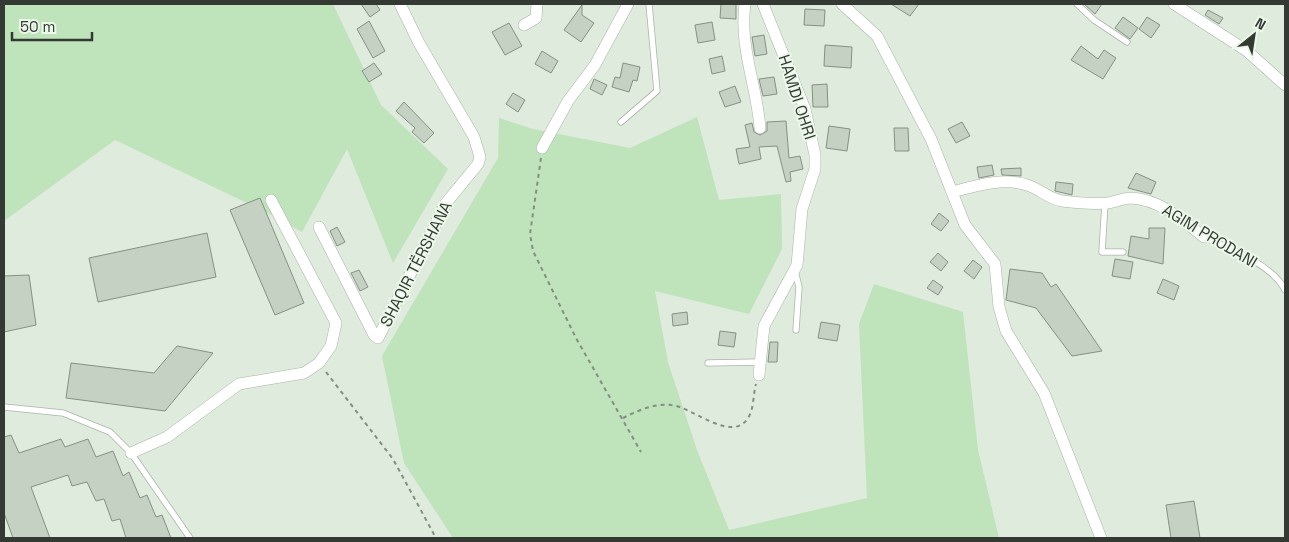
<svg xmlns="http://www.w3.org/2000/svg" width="1289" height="542" font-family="'Space Grotesk',sans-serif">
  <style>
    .green { fill: #bfe3ba }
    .building { fill: #c5d1c3; stroke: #859184 }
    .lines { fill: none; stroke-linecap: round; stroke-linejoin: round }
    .lane-casing { stroke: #a8b5a7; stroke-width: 7 }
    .street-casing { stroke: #a8b5a7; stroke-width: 12 }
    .path { stroke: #858e84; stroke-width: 2; stroke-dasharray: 4 4; stroke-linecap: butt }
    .lane { stroke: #fff; stroke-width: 5.5 }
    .street { stroke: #fff; stroke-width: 11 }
    .labels { text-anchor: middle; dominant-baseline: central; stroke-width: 4; stroke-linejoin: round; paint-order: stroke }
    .street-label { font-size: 16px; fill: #343933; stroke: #ecf9ea }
  </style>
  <rect width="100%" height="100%" fill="#deebdd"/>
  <g class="green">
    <path d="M4,4H333L381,105L448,169L393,263L347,149L302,232L266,212L115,140L4,221Z"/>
    <path d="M697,117L719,200L781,194L782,249L749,314L655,291L668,362L697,450L729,530L867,498L859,324L874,284L963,312L978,450L999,538H453L404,463L382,356L498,158L499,118L533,129L630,148Z"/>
  </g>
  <g class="building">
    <path d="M361,4H376L380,10L370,17Z"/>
    <path d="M721,4H736V19L720,18Z"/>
    <path d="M891,4H919L910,16Z"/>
    <path d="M1084,4H1102L1095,14Z"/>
    <path d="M582,5V15L594,23L581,42L564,30Z"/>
    <path d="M805,9L825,10L824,26L804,25Z"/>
    <path d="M1208,10L1223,18L1219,24L1205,15Z"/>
    <path d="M1123,17L1138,28L1130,39L1115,28Z"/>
    <path d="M1147,17L1160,25L1151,38L1139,29Z"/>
    <path d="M369,21L385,51L373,58L357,29Z"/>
    <path d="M712,22L715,40L698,43L695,25Z"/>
    <path d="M509,23L522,46L505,55L492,32Z"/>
    <path d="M764,35L767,54L755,56L752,37Z"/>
    <path d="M825,45L852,47L851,68L824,66Z"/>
    <path d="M1081,46L1098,59L1104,50L1116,58L1103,79L1071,60Z"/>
    <path d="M542,51L558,61L551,73L535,64Z"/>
    <path d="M722,56L725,71L712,74L709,59Z"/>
    <path d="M374,63L382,74L369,82L362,71Z"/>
    <path d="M623,63L640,67L637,81L633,80L629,92L612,87L615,77L620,78Z"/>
    <path d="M774,77L777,94L763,96L759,79Z"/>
    <path d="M594,79L607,85L602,95L590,89Z"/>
    <path d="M827,84L828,107H813L812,85Z"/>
    <path d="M735,86L741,102L725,107L719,92Z"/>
    <path d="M513,93L525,100L518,112L506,104Z"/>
    <path d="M404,102L434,133L424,143L412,132L415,128L396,111Z"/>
    <path d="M786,121L789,158L800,156L803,169L790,172L791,181L786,182L777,146L759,147L761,159L739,164L736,149L750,147L745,125L752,123L754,132L760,135L767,131V122Z"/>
    <path d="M962,122L970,136L956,143L948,129Z"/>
    <path d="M829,126L850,129L847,151L826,148Z"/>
    <path d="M894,128H908L909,151H895Z"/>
    <path d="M992,165L994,175L979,178L977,167Z"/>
    <path d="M1021,168V176L1002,175L1001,169Z"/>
    <path d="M1136,173L1156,182L1151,194L1128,188Z"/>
    <path d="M1056,182L1073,184L1072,195L1055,191Z"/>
    <path d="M260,198L304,303L275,315L230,210Z"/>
    <path d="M939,213L949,221L941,231L931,224Z"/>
    <path d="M337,227L345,242L337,246L330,231Z"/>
    <path d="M1149,228H1165L1163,264L1128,256L1131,236L1149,239Z"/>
    <path d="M207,233L216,277L98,302L89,258Z"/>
    <path d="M938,253L948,262L941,271L930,262Z"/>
    <path d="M1115,259L1133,262L1130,279L1112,276Z"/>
    <path d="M973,260L982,267L974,279L964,271Z"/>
    <path d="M1010,269L1042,273L1051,287L1056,284L1102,351L1072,356L1036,308L1006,300Z"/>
    <path d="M359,270L368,287L360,291L351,273Z"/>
    <path d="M29,275L36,325L4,332V276Z"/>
    <path d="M1163,279L1179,286L1174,300L1157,293Z"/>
    <path d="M933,280L943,287L938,295L927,288Z"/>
    <path d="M687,312L688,324L673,326L672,314Z"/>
    <path d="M821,322L840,325L837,341L818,338Z"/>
    <path d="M720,331L736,333L734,347L718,345Z"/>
    <path d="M770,342H778L777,362H768Z"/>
    <path d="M177,346L213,353L165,411L66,398L71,363L154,373Z"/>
    <path d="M11,435L19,453L61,439L65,447L88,439L96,457L113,451L123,476L129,472L140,498L147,495L156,517L162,515L171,538H126L120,519L112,521L104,499L96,501L87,482L72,486L68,475L31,487L50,538H13L4,513V437Z"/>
    <path d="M1194,501L1200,538H1171L1166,505Z"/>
  </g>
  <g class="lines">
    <defs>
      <g id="lane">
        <path d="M1077,4L1094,20L1127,42"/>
        <path d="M621,122L657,91L649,4"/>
        <path d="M1105,203L1102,252H1123"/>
        <path d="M1204,237C1229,248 1273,265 1285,290"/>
        <path d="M795,271L799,287L796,330"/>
        <path d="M708,363L759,362"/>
        <path d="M4,407L63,413L110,432L131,453L190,538"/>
      </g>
      <g id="street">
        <path d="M745,4C739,47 757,86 760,128"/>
        <path d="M842,4L877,36L931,139L965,225L995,264L999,307L1006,331L1044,393L1101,538"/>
        <path d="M1174,4L1247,51L1285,85"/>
        <path d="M524,25L536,18L537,4"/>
        <path d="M542,148L568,101L595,65L628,4"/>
        <path d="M952,192C975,186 1003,177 1027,185C1040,189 1049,199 1062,201C1077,203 1094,204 1108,203C1116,202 1123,198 1131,198C1159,199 1183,220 1204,237"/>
        <path d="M319,227L374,335L378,338L446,203L478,164L480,157L474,137L419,43L400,4"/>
        <path d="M759,375L764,326L797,265L802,209L815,169V155L805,109L763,4"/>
        <path d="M131,453L167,437L239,384L304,373L319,363L331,346L336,323L271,200"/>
      </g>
    </defs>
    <use href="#lane" class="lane-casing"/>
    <use href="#street" class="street-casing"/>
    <g class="path">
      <path d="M541,158L530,234L533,251L576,338L641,452"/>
      <path d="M326,372L393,459L436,538"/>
      <path d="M623,418C637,411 654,403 671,405C691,406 732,444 748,418C754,410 753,394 756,384"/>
    </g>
    <use href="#lane" class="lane"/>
    <use href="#street" class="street"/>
  </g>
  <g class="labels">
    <g class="street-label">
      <text transform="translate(797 97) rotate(72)">HAMDI OHRI</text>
      <text transform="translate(1210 236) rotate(31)">AGIM PRODANI</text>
      <text transform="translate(416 264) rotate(-63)">SHAQIR TËRSHANA</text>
    </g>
  </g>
  <rect width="1289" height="542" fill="none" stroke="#343933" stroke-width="10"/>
  <g transform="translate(1254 35) rotate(30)" stroke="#ecf9ea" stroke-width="4" paint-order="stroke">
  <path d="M0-4L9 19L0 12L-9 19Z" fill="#343933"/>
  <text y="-8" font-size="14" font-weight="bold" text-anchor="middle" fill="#343933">N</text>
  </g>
  <path d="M12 32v8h80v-8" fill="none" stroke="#343933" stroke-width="2.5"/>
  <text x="20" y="32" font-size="15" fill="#343933" stroke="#ecf9ea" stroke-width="4" paint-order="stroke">50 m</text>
</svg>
